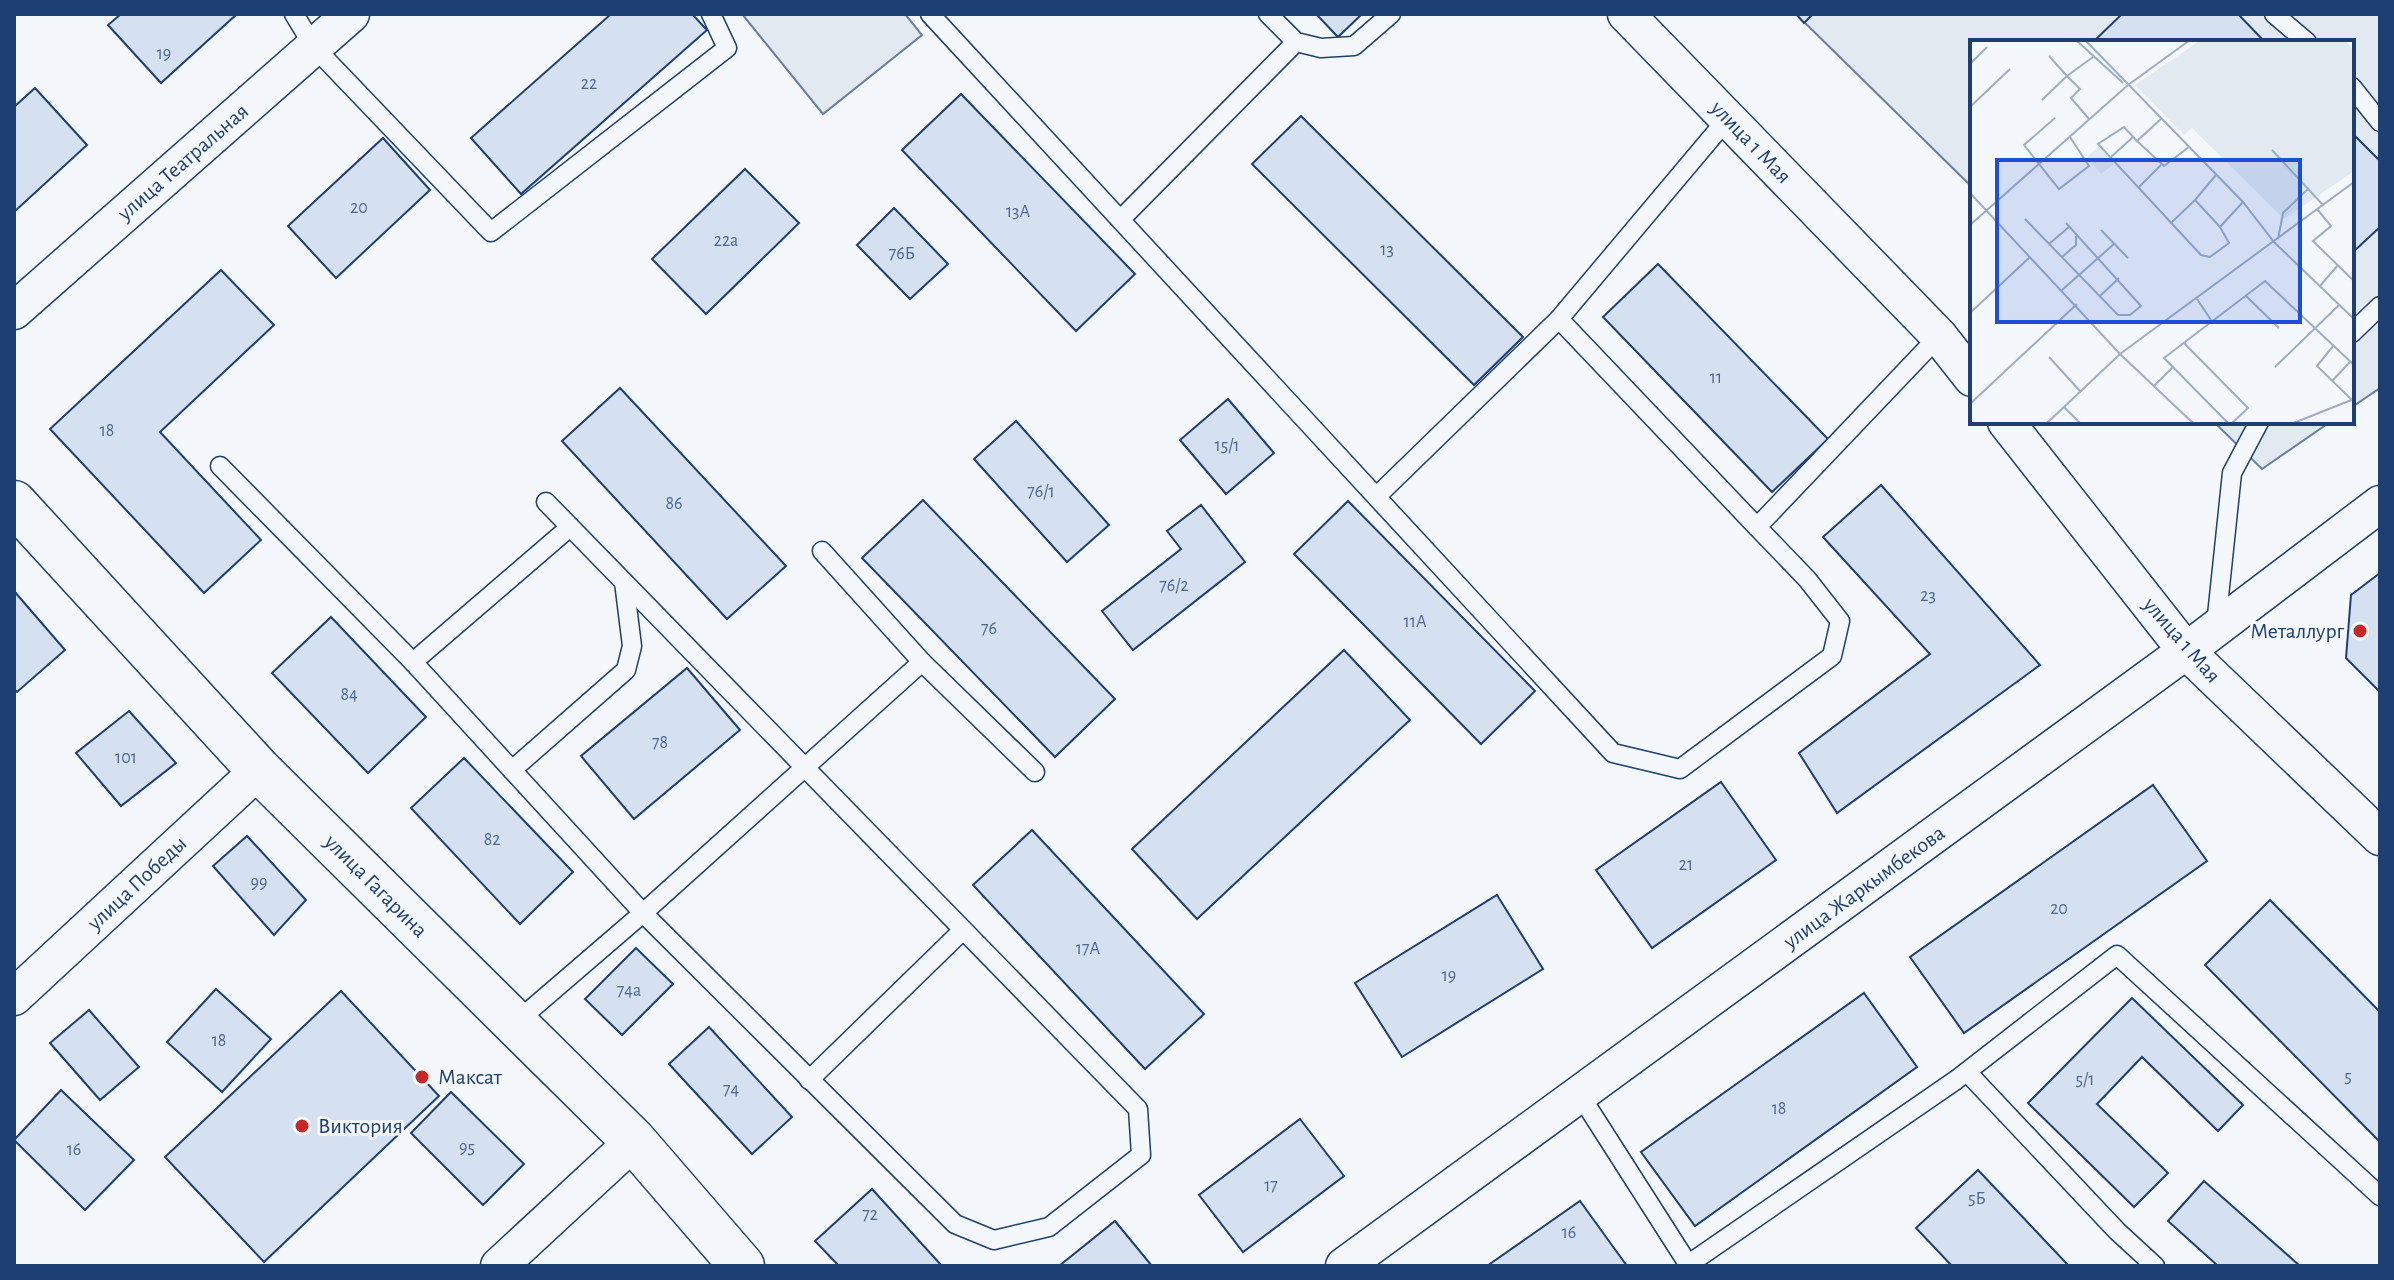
<svg xmlns="http://www.w3.org/2000/svg" width="2394" height="1280" font-family="'Alegreya Sans',sans-serif">
  <style>
    .green { fill: #e3e9f0; stroke: #687fa3; stroke-width: 2 }
    .building { fill: #d5e0f0; stroke: #1d3f73; stroke-width: 2 }
    .lines { fill: none; stroke-linecap: round; stroke-linejoin: round }
    .lane-casing { stroke: #1d3f73; stroke-width: 21 }
    .street-casing { stroke: #1d3f73; stroke-width: 39 }
    .secondary-casing { stroke: #1d3f73; stroke-width: 47 }
    .lane { stroke: #f4f7fb; stroke-width: 18 }
    .street { stroke: #f4f7fb; stroke-width: 36 }
    .secondary { stroke: #f4f7fb; stroke-width: 44 }
    .poi-dot { fill: #c62828; stroke: #f4f7fb; stroke-width: 3 }
    .labels { text-anchor: middle; dominant-baseline: central; stroke-width: 6; stroke-linejoin: round; paint-order: stroke }
    .number-label { font-size: 18px; fill: #4b6792 }
    .street-label { font-size: 22px; fill: #1d3f73; stroke: #f4f7fb }
    .poi-label { font-size: 22px; fill: #1d3f73; stroke: #f4f7fb; text-anchor: start }
    .inset-road { fill: none; stroke: #9eadc5; stroke-width: 2 }
    .view { fill: #1d4ed8; fill-opacity: 0.15; stroke: #1d4ed8; stroke-width: 4 }
    .inset-edge { fill: none; stroke: #1d3f73; stroke-width: 4 }
  </style>
  <rect width="100%" height="100%" fill="#f4f7fb"/>
  <g class="green">
    <path d="M742,14H905L922,35L823,114Z"/>
    <path d="M1796,14H2380V388L2352,407V42H1972V187Z"/>
    <path d="M2214,422H2330L2262,469Z"/>
  </g>
  <g class="building">
    <path d="M121,14H237L161,83L108,25Z"/>
    <path d="M611,14H692L707,30L521,194L471,138Z"/>
    <path d="M1316,14H1362L1338,37Z"/>
    <path d="M1796,14H1813L1804,23Z"/>
    <path d="M2122,14H2238L2265,42H2093Z"/>
    <path d="M35,88L87,145L14,212V107Z"/>
    <path d="M961,94L1135,274L1076,331L902,150Z"/>
    <path d="M1301,116L1523,337L1474,385L1252,164Z"/>
    <path d="M2352,133L2380,161V227L2352,253Z"/>
    <path d="M383,138L430,190L336,278L288,226Z"/>
    <path d="M745,169L799,223L706,314L652,259Z"/>
    <path d="M894,208L948,264L910,299L857,245Z"/>
    <path d="M1658,264L1828,439L1772,492L1603,317Z"/>
    <path d="M221,270L274,325L160,432L261,540L204,593L50,429Z"/>
    <path d="M620,388L786,566L727,619L562,441Z"/>
    <path d="M1228,399L1274,453L1226,494L1180,440Z"/>
    <path d="M1016,421L1109,525L1067,562L974,459Z"/>
    <path d="M1881,485L2040,665L1837,813L1799,753L1930,654L1823,537Z"/>
    <path d="M923,500L1115,699L1055,757L862,558Z"/>
    <path d="M1348,501L1535,691L1481,744L1294,554Z"/>
    <path d="M1201,505L1245,562L1133,650L1102,611L1181,549L1167,531Z"/>
    <path d="M2380,573V692L2346,658L2351,595Z"/>
    <path d="M14,591L65,650L17,692L14,689Z"/>
    <path d="M331,617L426,717L368,773L272,673Z"/>
    <path d="M1344,650L1410,720L1197,919L1132,849Z"/>
    <path d="M687,668L740,730L634,819L581,756Z"/>
    <path d="M129,711L176,763L121,806L76,753Z"/>
    <path d="M464,758L573,872L520,924L411,808Z"/>
    <path d="M1721,782L1776,860L1652,948L1596,870Z"/>
    <path d="M2153,785L2207,861L1964,1033L1910,957Z"/>
    <path d="M1032,830L1204,1014L1145,1069L973,885Z"/>
    <path d="M247,836L306,900L274,935L213,866Z"/>
    <path d="M1497,895L1543,969L1402,1057L1355,983Z"/>
    <path d="M2270,900L2380,1012V1142L2205,965Z"/>
    <path d="M636,948L673,984L622,1035L585,999Z"/>
    <path d="M216,989L271,1039L222,1092L167,1042Z"/>
    <path d="M341,991L439,1096L264,1262L165,1157Z"/>
    <path d="M1864,993L1917,1067L1695,1226L1641,1152Z"/>
    <path d="M2132,998L2243,1105L2218,1131L2142,1057L2097,1104L2168,1173L2134,1207L2028,1103Z"/>
    <path d="M89,1010L139,1067L100,1100L50,1043Z"/>
    <path d="M709,1027L792,1117L752,1154L669,1064Z"/>
    <path d="M61,1090L134,1160L85,1210L14,1140Z"/>
    <path d="M451,1092L524,1164L483,1205L411,1133Z"/>
    <path d="M1300,1119L1344,1176L1243,1252L1199,1195Z"/>
    <path d="M1978,1170L2069,1266H1952L1916,1228Z"/>
    <path d="M2204,1181L2300,1266H2218L2168,1221Z"/>
    <path d="M872,1189L942,1266H839L815,1241Z"/>
    <path d="M1580,1201L1627,1266H1487Z"/>
    <path d="M1115,1221L1152,1266H1059Z"/>
  </g>
  <g class="lines">
    <defs>
      <g id="lane">
        <path d="M294,14L314,47L491,232L727,48L711,14"/>
        <path d="M930,14L1613,753L1680,769L1832,656L1840,621L1807,579L1757,527L1939,336"/>
        <path d="M1268,14L1296,42L1321,48L1354,46L1391,14"/>
        <path d="M2274,14L2307,42"/>
        <path d="M2352,87L2380,122"/>
        <path d="M1728,118L1559,319L1757,527"/>
        <path d="M1121,219L1296,42"/>
        <path d="M2352,333L2380,306"/>
        <path d="M220,466L413,662L643,913L955,1224L994,1240L1049,1227L1141,1155L1138,1109L546,502"/>
        <path d="M1377,496L1559,319"/>
        <path d="M822,551L922,662L1035,772"/>
        <path d="M2216,625L2232,473L2259,422"/>
        <path d="M413,662L570,527"/>
        <path d="M512,770L626,670L632,646L624,582"/>
        <path d="M514,1024L643,913L922,662"/>
        <path d="M1967,1072L2117,1231L2155,1266"/>
        <path d="M809,1080L963,930"/>
        <path d="M1580,1095L1688,1264"/>
        <path d="M1686,1266L1956,1080L2117,955L2380,1196"/>
      </g>
      <g id="street">
        <path d="M1626,14L1939,336L1972,378"/>
        <path d="M14,311L351,14"/>
        <path d="M2006,422L2186,651L2380,837"/>
        <path d="M14,997L259,770"/>
        <path d="M499,1266L634,1141"/>
        <path d="M1344,1266L2186,651L2380,504"/>
      </g>
      <path id="secondary" d="M14,503L259,770L634,1141L742,1266"/>
    </defs>
    <use href="#lane" class="lane-casing"/>
    <use href="#street" class="street-casing"/>
    <use href="#secondary" class="secondary-casing"/>
    <use href="#lane" class="lane"/>
    <use href="#street" class="street"/>
    <use href="#secondary" class="secondary"/>
  </g>
  <g class="poi-dot">
    <circle cx="2360" cy="631" r="8"/>
    <circle cx="422" cy="1077" r="8"/>
    <circle cx="302" cy="1126" r="8"/>
  </g>
  <g class="labels">
    <g class="number-label">
      <text x="164" y="54">19</text>
      <text x="589" y="84">22</text>
      <text x="359" y="208">20</text>
      <text x="1018" y="212">13А</text>
      <text x="726" y="241">22а</text>
      <text x="1387" y="250">13</text>
      <text x="902" y="254">76Б</text>
      <text x="1716" y="378">11</text>
      <text x="107" y="431">18</text>
      <text x="1227" y="446">15/1</text>
      <text x="1041" y="492">76/1</text>
      <text x="674" y="504">86</text>
      <text x="1174" y="586">76/2</text>
      <text x="1928" y="596">23</text>
      <text x="1415" y="622">11А</text>
      <text x="989" y="629">76</text>
      <text x="349" y="695">84</text>
      <text x="660" y="743">78</text>
      <text x="126" y="758">101</text>
      <text x="492" y="840">82</text>
      <text x="1686" y="865">21</text>
      <text x="259" y="883">99</text>
      <text x="2059" y="909">20</text>
      <text x="1088" y="949">17А</text>
      <text x="1449" y="976">19</text>
      <text x="629" y="991">74а</text>
      <text x="219" y="1041">18</text>
      <text x="2348" y="1077">5</text>
      <text x="2085" y="1080">5/1</text>
      <text x="731" y="1090">74</text>
      <text x="1779" y="1109">18</text>
      <text x="467" y="1148">95</text>
      <text x="74" y="1150">16</text>
      <text x="1271" y="1186">17</text>
      <text x="1977" y="1199">5Б</text>
      <text x="870" y="1215">72</text>
      <text x="1569" y="1233">16</text>
    </g>
    <g class="street-label">
      <text transform="translate(1751 142) rotate(46)">улица 1 Мая</text>
      <text transform="translate(183 162) rotate(-41)">улица Театральная</text>
      <text transform="translate(2182 640) rotate(49)">улица 1 Мая</text>
      <text transform="translate(137 883) rotate(-43)">улица Победы</text>
      <text transform="translate(376 886) rotate(45)">улица Гагарина</text>
      <text transform="translate(1864 887) rotate(-36)">улица Жаркымбекова</text>
    </g>
    <g class="poi-label">
      <text x="2344" y="631" text-anchor="end">Металлург</text>
      <text x="438" y="1077">Максат</text>
      <text x="318" y="1126">Виктория</text>
    </g>
  </g>
  <g transform="translate(1970 40)">
    <rect width="384" height="384" fill="#f4f7fb"/>
    <path d="M231,0H375L384,11V131L314,179L222,88L214,95L165,45ZM129,106L144,124L131,134L117,117Z" fill="#e3e9f0"/>
    <path class="inset-road" d="M106,0L153,43M115,0L273,162L304,202L384,279M0,24L17,7M72,60L97,36L79,16M0,67L40,29M85,78L54,105L89,149L119,126L100,97M192,78L167,101L154,87L128,104L231,215L240,217L259,203L250,187L273,162M119,79L101,58L110,49L97,36L123,17M167,101L194,126L219,107M302,110L353,165M141,117L163,97M246,135L225,160L250,187M169,147L191,125M0,153L150,314L224,384M347,169L361,186L343,201L384,241M55,179L148,275H160L171,266L96,183M201,183L225,160M0,185L158,45L220,0M131,190L158,218M308,199L313,173L339,148M79,204L99,187M92,217L106,205V196M350,246L368,225M92,250L144,204M276,256L309,288M129,257L149,238M227,259L241,280M0,273L60,217M214,303L278,368L261,384M364,305L347,326L382,360M79,317L110,351M305,327L369,265M362,341L380,322M184,346L203,327M0,364L107,264M94,367L111,384M76,384L150,314L384,142M259,384L194,318L295,241L384,325M321,384L384,359"/>
    <path class="view" d="M27,120H330V282H27Z"/>
    <rect width="384" height="384" class="inset-edge"/>
  </g>
  <rect width="2394" height="1280" fill="none" stroke="#1d3f73" stroke-width="32"/>
</svg>
